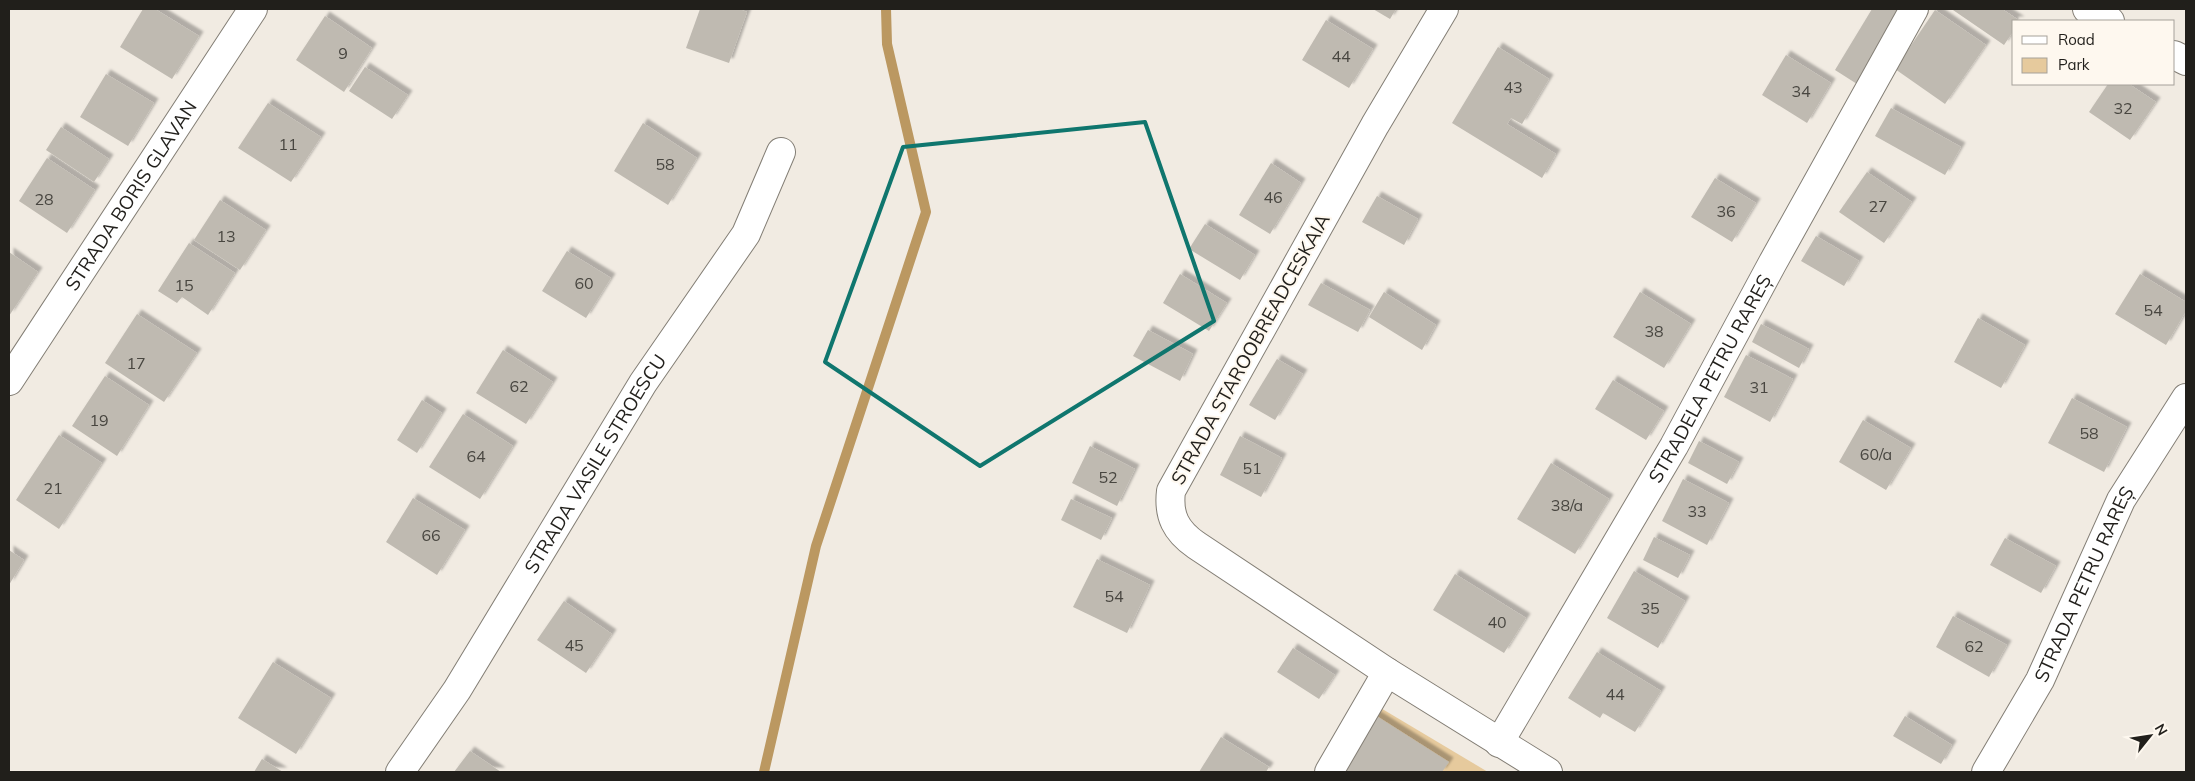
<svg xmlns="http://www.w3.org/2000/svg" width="2195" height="781" font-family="Mulish,sans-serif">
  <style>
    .green { fill: #e6ca9d }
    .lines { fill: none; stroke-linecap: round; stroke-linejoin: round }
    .stream { stroke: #bb9861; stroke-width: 10 }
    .building { fill: #bfbab1; filter: url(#shadow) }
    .minor-casing { stroke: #837e75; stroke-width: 30 }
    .minor { stroke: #fff; stroke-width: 28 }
    .marked { fill: none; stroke: #0f766e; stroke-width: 4; stroke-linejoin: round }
    .labels { text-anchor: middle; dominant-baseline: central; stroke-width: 4; stroke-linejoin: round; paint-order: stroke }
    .number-label { font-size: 16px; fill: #484640 }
    .street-label { font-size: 19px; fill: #211f1b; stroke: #fef8ef }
  </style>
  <defs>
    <filter id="shadow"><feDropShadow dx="4.5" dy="-4.5" stdDeviation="1" flood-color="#0004"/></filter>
  </defs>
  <rect width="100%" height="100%" fill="#f1ebe2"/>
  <path class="green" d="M1379,707L1488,772H1341Z"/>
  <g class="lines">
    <path class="stream" d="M764,772L816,546L926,212L887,44L886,9"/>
  </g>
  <g class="building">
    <path d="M143,9H155L199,36L172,79L120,47Z"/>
    <path d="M700,9H739L747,12L729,63L686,48Z"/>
    <path d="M1373,9H1396L1390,19Z"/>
    <path d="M1872,9H1903L1857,84L1835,70Z"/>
    <path d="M1955,9H2002L2020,21H2014V30L2004,45L1953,10Z"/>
    <path d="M1935,10L1986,45L1945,104L1895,69Z"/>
    <path d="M325,16L372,48L344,92L296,60Z"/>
    <path d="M1326,20L1373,49L1349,88L1302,60Z"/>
    <path d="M1498,47L1549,79L1522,124L1511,118L1507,124L1556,154L1542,178L1452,123Z"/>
    <path d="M1786,55L1831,83L1807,123L1762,95Z"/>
    <path d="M365,67L408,95L392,119L349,91Z"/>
    <path d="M106,74L154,103L128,146L80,117Z"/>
    <path d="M2108,84H2129L2156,102L2130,140L2089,112Z"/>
    <path d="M268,103L321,137L291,182L238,148Z"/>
    <path d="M1891,108L1961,147L1945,175L1875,136Z"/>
    <path d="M643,123L697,158L668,205L614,171Z"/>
    <path d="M61,127L109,159L94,182L46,150Z"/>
    <path d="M47,158L95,190L67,233L19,201Z"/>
    <path d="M1271,163L1301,183L1270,234L1239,215Z"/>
    <path d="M1867,172L1912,202L1884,243L1839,212Z"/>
    <path d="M1715,178L1756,203L1732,242L1691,217Z"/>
    <path d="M1377,196L1418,219L1404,245L1362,222Z"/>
    <path d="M220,200L266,230L240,270L194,240Z"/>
    <path d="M1205,224L1255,255L1240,280L1189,249Z"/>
    <path d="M1816,236L1859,261L1844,286L1801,261Z"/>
    <path d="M189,243L235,273L208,315L182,297L177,303L158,291Z"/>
    <path d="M567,251L611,278L586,318L542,291Z"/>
    <path d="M9,252L38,272L9,316Z"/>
    <path d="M1180,274L1227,303L1209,331L1163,303Z"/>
    <path d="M2140,274L2186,302V311L2166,345L2115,314Z"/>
    <path d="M1321,283L1370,310L1358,332L1308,305Z"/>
    <path d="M1384,292L1436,325L1422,350L1369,317Z"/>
    <path d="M1640,292L1691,324L1664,368L1613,337Z"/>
    <path d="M137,314L197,353L164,402L105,363Z"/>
    <path d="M1978,318L2025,345L2001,388L1954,362Z"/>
    <path d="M1761,324L1809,349L1799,368L1752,342Z"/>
    <path d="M1148,330L1193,354L1180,381L1133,356Z"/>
    <path d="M503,350L553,382L526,424L476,393Z"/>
    <path d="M1746,355L1793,379L1770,422L1724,397Z"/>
    <path d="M1277,359L1303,374L1275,420L1249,405Z"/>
    <path d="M105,376L149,405L117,456L72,426Z"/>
    <path d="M1613,380L1664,411L1646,440L1595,409Z"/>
    <path d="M2072,398L2127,427L2104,472L2048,443Z"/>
    <path d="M422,400L442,413L417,453L397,440Z"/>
    <path d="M463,414L513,446L480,499L429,467Z"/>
    <path d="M1863,420L1911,448L1886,490L1839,462Z"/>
    <path d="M59,435L102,463L59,529L16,500Z"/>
    <path d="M1240,436L1282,458L1261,497L1220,475Z"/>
    <path d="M1699,441L1739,462L1727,484L1688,463Z"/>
    <path d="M1090,446L1135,469L1117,506L1072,483Z"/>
    <path d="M1551,463L1609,499L1575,554L1517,519Z"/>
    <path d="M1683,479L1729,503L1707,545L1662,521Z"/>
    <path d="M413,498L465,530L437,575L386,542Z"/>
    <path d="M1071,499L1112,518L1101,540L1061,520Z"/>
    <path d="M1654,537L1690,555L1678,578L1643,560Z"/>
    <path d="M2005,538L2056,566L2041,593L1990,565Z"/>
    <path d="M9,550L24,560L9,585Z"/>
    <path d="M1097,559L1150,585L1127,633L1073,607Z"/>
    <path d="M1634,571L1685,601L1658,648L1607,618Z"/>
    <path d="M1455,574L1526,618L1504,653L1433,610Z"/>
    <path d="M564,601L612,634L586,673L537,640Z"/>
    <path d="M1953,616L2007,645L1989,677L1936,647Z"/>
    <path d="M1293,648L1335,675L1319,699L1277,672Z"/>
    <path d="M1597,652L1661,691L1635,732L1603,713L1600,718L1568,698Z"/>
    <path d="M273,662L331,698L296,754L238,718Z"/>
    <path d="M1375,715L1449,762L1442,772H1339Z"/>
    <path d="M1905,716L1952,745L1941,764L1893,736Z"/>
    <path d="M1221,737L1269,767L1266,772H1199Z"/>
    <path d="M470,751L501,772H454Z"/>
    <path d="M262,759L283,772H254Z"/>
  </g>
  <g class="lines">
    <defs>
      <g id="minor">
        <path d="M1444,9L1375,125L1171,491C1168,516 1176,531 1196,545L1387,672L1548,772"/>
        <path d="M2087,9L2110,21"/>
        <path d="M2174,55L2186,61"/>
        <path id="s1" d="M9,381L253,9"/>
        <path id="s2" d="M1499,743L1674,446L1772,264L1914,9"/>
        <path id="s3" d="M400,772L457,690L643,383L746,234L781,152"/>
        <path d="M1329,772L1387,672"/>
        <path id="s4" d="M1986,772L2040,680L2121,500L2186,398"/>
      </g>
    </defs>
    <use href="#minor" class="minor-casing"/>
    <use href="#minor" class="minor"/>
  </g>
  <path class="marked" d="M1145,122L1214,321L980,466L825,362L903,147Z"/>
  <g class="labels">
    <g class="number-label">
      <text x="343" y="53">9</text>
      <text x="1341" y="56">44</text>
      <text x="1513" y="87">43</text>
      <text x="1801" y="91">34</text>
      <text x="2123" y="108">32</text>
      <text x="288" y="144">11</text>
      <text x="665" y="164">58</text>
      <text x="1273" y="197">46</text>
      <text x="44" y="199">28</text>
      <text x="1878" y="206">27</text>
      <text x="1726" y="211">36</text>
      <text x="226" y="236">13</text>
      <text x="584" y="283">60</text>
      <text x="184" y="285">15</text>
      <text x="2153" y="310">54</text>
      <text x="1654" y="331">38</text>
      <text x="136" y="363">17</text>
      <text x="519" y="386">62</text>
      <text x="1759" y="387">31</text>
      <text x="99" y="420">19</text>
      <text x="2089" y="433">58</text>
      <text x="1876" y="454">60/a</text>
      <text x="476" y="456">64</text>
      <text x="1252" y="468">51</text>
      <text x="1108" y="477">52</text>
      <text x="53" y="488">21</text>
      <text x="1567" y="505">38/a</text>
      <text x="1697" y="511">33</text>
      <text x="431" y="535">66</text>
      <text x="1114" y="596">54</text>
      <text x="1650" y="608">35</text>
      <text x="1497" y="622">40</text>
      <text x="574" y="645">45</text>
      <text x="1974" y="646">62</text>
      <text x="1615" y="694">44</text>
    </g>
    <g class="street-label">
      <text stroke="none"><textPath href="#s1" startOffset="222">STRADA BORIS GLAVAN</textPath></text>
      <text transform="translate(1250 349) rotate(-61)">STRADA STAROOBREADCESKAIA</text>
      <text stroke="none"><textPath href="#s2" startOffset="421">STRADELA PETRU RAREȘ</textPath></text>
      <text stroke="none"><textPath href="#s3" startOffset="365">STRADA VASILE STROESCU</textPath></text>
      <text stroke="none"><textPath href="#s4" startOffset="212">STRADA PETRU RAREȘ</textPath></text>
    </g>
  </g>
  <rect width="2195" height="781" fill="none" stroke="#211f1b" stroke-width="20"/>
  <rect x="2012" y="20" width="162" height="65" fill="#fef8ef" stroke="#a6a19a"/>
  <rect x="2022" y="36" width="25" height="8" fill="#ffffff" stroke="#a6a19a"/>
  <text x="2058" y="45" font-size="15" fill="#211f1b">Road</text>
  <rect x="2022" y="58" width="25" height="15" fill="#e6ca9d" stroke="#a6a19a"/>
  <text x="2058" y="70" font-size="15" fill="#211f1b">Park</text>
  <g transform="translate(2150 736) rotate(60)" stroke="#fef8ef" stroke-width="4" paint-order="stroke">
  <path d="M0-4L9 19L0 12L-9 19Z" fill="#211f1b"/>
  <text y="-8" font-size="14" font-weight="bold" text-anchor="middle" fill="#211f1b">N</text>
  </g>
</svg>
